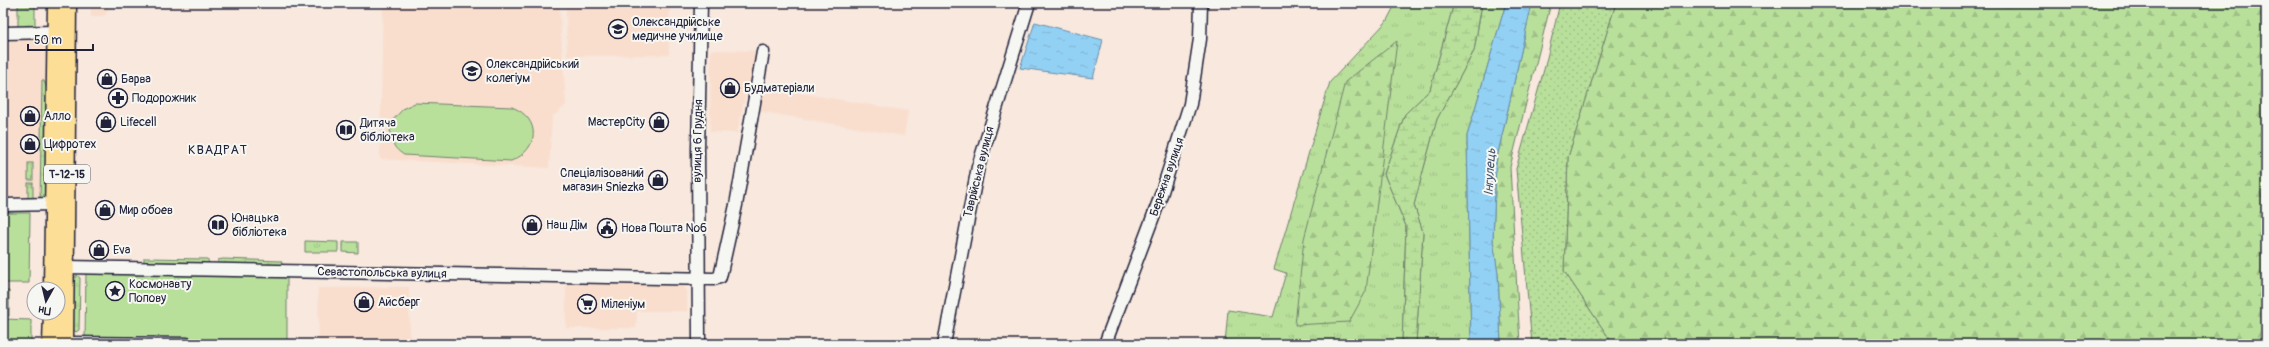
<svg xmlns="http://www.w3.org/2000/svg" width="2269" height="347" font-family="Pangolin,sans-serif">
  <style>
    .built { fill: #f9dece }
    .grass { fill: url(#grass-tufts); stroke: #6e816b }
    .forest { fill: url(#forest-firs); stroke: #6e816b }
    .wetland { fill: url(#wetland-marsh); stroke: #6e816b }
    .park { fill: #b9e09b; stroke: #6e816b }
    .garden { fill: url(#garden-dots); stroke: #6e816b }
    .water { fill: url(#water-ripples); stroke: #668baa }
    .lines { fill: none; stroke-linecap: round; stroke-linejoin: round }
    .minor-casing { stroke: #22223b; stroke-width: 15 }
    .major-casing { stroke: #22223b; stroke-width: 19 }
    .minor { stroke: #f6f6f2; stroke-width: 12 }
    .major { stroke: #fcde96; stroke-width: 16 }
    .labels { text-anchor: middle; dominant-baseline: central; stroke-width: 4; stroke-linejoin: round; paint-order: stroke }
    .shield { fill: #f6f6f2; stroke: #626272; stroke-width: 1 }
    .shield-label { font-size: 11px; font-weight: bold; fill: #22223b }
    .poi-label { font-size: 12px; fill: #22223b; stroke: #f6f6f2; text-anchor: start }
    .street-label { font-size: 12px; fill: #22223b; stroke: #f6f6f2 }
    .neighbourhood-label { font-size: 13px; letter-spacing: 1px; fill: #22223b; stroke: #f6f6f2 }
    .water-label { font-size: 13px; font-style: italic; fill: #445772; stroke: #f6f6f2 }
  </style>
  <defs>
    <pattern id="grass-tufts" width="24" height="20" patternUnits="userSpaceOnUse"><rect width="24" height="20" fill="#b9e09b"/><path d="M3 7l-1-3M5 7V3M7 7l1-3M15 17l-1-3M17 17v-4M19 17l1-3" fill="none" stroke="#9fc086"/></pattern>
    <pattern id="forest-firs" width="22" height="20" patternUnits="userSpaceOnUse"><rect width="22" height="20" fill="#b9e09b"/><path d="M5 1l3.5 6h-7zM16 11l3.5 6h-7z" fill="#9fc086"/></pattern>
    <pattern id="wetland-marsh" width="20" height="14" patternUnits="userSpaceOnUse"><rect width="20" height="14" fill="#b9e09b"/><path d="M1 5h8M5 5V1M11 12h8M15 12V8" fill="none" stroke="#9fc086"/></pattern>
    <pattern id="garden-dots" width="8" height="8" patternUnits="userSpaceOnUse"><rect width="8" height="8" fill="#b9e09b"/><path d="M2 2h.1M6 6h.1" fill="none" stroke="#9fc086" stroke-width="1.8" stroke-linecap="round"/></pattern>
    <pattern id="water-ripples" width="26" height="14" patternUnits="userSpaceOnUse"><rect width="26" height="14" fill="#93d1f4"/><path d="M2 4q2-2 4 0t4 0M15 11q2-2 4 0t4 0" fill="none" stroke="#7eb3d2"/></pattern>
  </defs>
  <rect width="100%" height="100%" fill="#f8e8dd"/>
  <filter id="ink" filterUnits="userSpaceOnUse"><feTurbulence type="fractalNoise" baseFrequency=".025" numOctaves="2"/><feDisplacementMap in="SourceGraphic" scale="8" xChannelSelector="R" yChannelSelector="G"/><feConvolveMatrix kernelMatrix="1 2 1 2 8 2 1 2 1" color-interpolation-filters="sRGB"/></filter>
  <g filter="url(#ink)">
    <g class="built">
      <path d="M91,3H107L109,8L105,15L91,17Z"/>
      <path d="M383,3H559L566,105L552,117L549,168L380,159Z"/>
      <path d="M566,3H670L669,55L567,56Z"/>
      <path d="M3,37H48L51,50L47,61L46,82L51,94L50,200L3,203Z"/>
      <path d="M711,50L759,51L754,81L748,84L737,133L710,132Z"/>
      <path d="M762,87L908,111L904,136L758,111Z"/>
      <path d="M566,282L681,284L687,292V311H637L636,328H566Z"/>
      <path d="M409,287L410,344H319L318,288Z"/>
    </g>
    <g class="grass">
      <rect x="18" y="3" width="17" height="25"/>
      <path d="M1396,3H1454L1430,90L1405,114L1384,174L1406,226L1402,344H1225L1228,310L1273,317L1286,273L1274,269L1330,82L1386,22Z"/>
      <path d="M1482,3H1506L1467,136L1471,344H1416L1423,232L1414,205L1437,119L1474,51Z"/>
      <path d="M42,80L44,81L49,95L48,202H40Z"/>
      <rect x="28" y="163" width="5" height="17"/>
      <rect x="28" y="183" width="5" height="20"/>
      <path d="M305,241L338,242V252H305Z"/>
      <path d="M343,242H358V253L343,252Z"/>
      <path d="M77,275L80,278L79,330L76,332L73,329L74,279Z"/>
      <path d="M3,291H9V316L3,315Z"/>
    </g>
    <g class="forest">
      <path d="M1532,3H1551L1510,167L1520,344H1501L1498,275L1493,240L1496,162Z"/>
      <path d="M1616,3H2266V344H1613L1564,271L1568,157Z"/>
      <path d="M1397,41L1366,291L1349,322L1295,325L1304,239L1345,82Z"/>
      <path d="M144,258L207,259L210,264L144,263Z"/>
      <path d="M223,259L281,261L283,266L218,265V260Z"/>
    </g>
    <path class="wetland" d="M1454,3H1482L1474,51L1437,119L1414,205L1423,232L1416,344H1402L1406,226L1384,174L1405,114L1430,90Z"/>
    <g class="park">
      <path d="M415,103L512,107C542,119 539,150 511,161L404,155C391,147 389,137 391,122L404,108Z"/>
      <path d="M3,213H30L29,283H3Z"/>
      <path d="M86,272L287,276V341L85,338Z"/>
      <path d="M3,319L31,320V344H3Z"/>
    </g>
    <path class="garden" d="M1560,3H1616L1568,157L1564,271L1613,344H1532L1516,169L1545,66Z"/>
    <g class="water">
      <path d="M1506,3H1532L1496,162L1493,240L1498,274L1501,344H1471L1467,136Z"/>
      <path d="M1035,22L1103,40L1093,78L1020,68Z"/>
    </g>
    <g class="lines">
      <defs>
        <g id="minor">
          <path d="M3,33L56,32"/>
          <path d="M3,205L54,204"/>
          <path d="M66,267L714,279L720,277L736,205L763,52"/>
          <path d="M65,343L187,344"/>
          <path d="M699,344L698,149L701,3"/>
          <path d="M944,344L978,167L1029,3"/>
          <path d="M1105,344L1159,201L1190,104L1200,39L1201,3"/>
        </g>
        <g id="major">
          <path d="M52,289L56,3"/>
          <path d="M51,344L52,313"/>
          <path d="M65,344L68,3"/>
        </g>
      </defs>
      <use href="#minor" class="minor-casing"/>
      <use href="#major" class="major-casing"/>
      <use href="#minor" class="minor"/>
      <use href="#major" class="major"/>
    </g>
  </g>
  <defs>
    <symbol id="university-ring" viewBox="-11 -11 22 22"><circle r="9.5" fill="#f6f6f2" stroke="#22223b" stroke-width="1.5"/><path d="M0-5L7-2L0 1L-7-2ZM-4 1L0 2.5L4 1V4Q0 6-4 4Z" fill="#22223b"/></symbol>
    <symbol id="school-ring" viewBox="-11 -11 22 22"><circle r="9.5" fill="#f6f6f2" stroke="#22223b" stroke-width="1.5"/><path d="M0-5L7-2L0 1L-7-2ZM-4 1L0 2.5L4 1V4Q0 6-4 4Z" fill="#22223b"/></symbol>
    <symbol id="shop-ring" viewBox="-11 -11 22 22"><circle r="9.5" fill="#f6f6f2" stroke="#22223b" stroke-width="1.5"/><path d="M-5-2.5h2.3a2.7 3.5 0 0 1 5.4 0H5L5.5 6h-11ZM-1.5-2.5h3a1.5 2.3 0 0 0-3 0Z" fill="#22223b"/></symbol>
    <symbol id="pharmacy-ring" viewBox="-11 -11 22 22"><circle r="9.5" fill="#f6f6f2" stroke="#22223b" stroke-width="1.5"/><path d="M-2-6h4v4h4v4h-4v4h-4v-4h-4v-4h4Z" fill="#22223b"/></symbol>
    <symbol id="library-ring" viewBox="-11 -11 22 22"><circle r="9.5" fill="#f6f6f2" stroke="#22223b" stroke-width="1.5"/><path d="M-6-4Q-3-5.5-.7-3.5V5Q-3 3-6 4ZM6-4Q3-5.5 .7-3.5V5Q3 3 6 4Z" fill="#22223b"/></symbol>
    <symbol id="civic-ring" viewBox="-11 -11 22 22"><circle r="9.5" fill="#f6f6f2" stroke="#22223b" stroke-width="1.5"/><path d="M-.6-6.5H3V-4.5H.6V-3L4-1V1h2V6H-6V1h2V-1L-.6-3ZM-1.2 2.5V6h2.4V2.5Z" fill="#22223b"/></symbol>
    <symbol id="sight-ring" viewBox="-11 -11 22 22"><circle r="9.5" fill="#f6f6f2" stroke="#22223b" stroke-width="1.5"/><path d="M0-6L1.8-2.2L6-1.7L2.9 1.2L3.7 5.4L0 3.3L-3.7 5.4L-2.9 1.2L-6-1.7L-1.8-2.2Z" fill="#22223b"/></symbol>
    <symbol id="supermarket-ring" viewBox="-11 -11 22 22"><circle r="9.5" fill="#f6f6f2" stroke="#22223b" stroke-width="1.5"/><path d="M-6-5.5h2.5l.6 2H6L4.5 2H-2.5L-4.4-4H-6ZM-1.5 3.2a1.3 1.3 0 1 0 .1 0ZM3 3.2a1.3 1.3 0 1 0 .1 0Z" fill="#22223b"/></symbol>
  </defs>
  <g fill-rule="evenodd">
    <use href="#university-ring" x="607" y="18" width="22" height="22"/>
    <use href="#school-ring" x="461" y="60" width="22" height="22"/>
    <use href="#shop-ring" x="96" y="68" width="22" height="22"/>
    <use href="#shop-ring" x="719" y="77" width="22" height="22"/>
    <use href="#pharmacy-ring" x="107" y="87" width="22" height="22"/>
    <use href="#shop-ring" x="19" y="105" width="22" height="22"/>
    <use href="#shop-ring" x="95" y="111" width="22" height="22"/>
    <use href="#shop-ring" x="648" y="111" width="22" height="22"/>
    <use href="#library-ring" x="335" y="119" width="22" height="22"/>
    <use href="#shop-ring" x="19" y="133" width="22" height="22"/>
    <use href="#shop-ring" x="647" y="169" width="22" height="22"/>
    <use href="#shop-ring" x="94" y="199" width="22" height="22"/>
    <use href="#library-ring" x="207" y="214" width="22" height="22"/>
    <use href="#shop-ring" x="521" y="214" width="22" height="22"/>
    <use href="#civic-ring" x="596" y="217" width="22" height="22"/>
    <use href="#shop-ring" x="88" y="239" width="22" height="22"/>
    <use href="#sight-ring" x="104" y="280" width="22" height="22"/>
    <use href="#shop-ring" x="353" y="291" width="22" height="22"/>
    <use href="#supermarket-ring" x="576" y="293" width="22" height="22"/>
  </g>
  <g class="labels">
    <rect class="shield" x="44" y="165" width="46" height="18" rx="3"/>
    <g class="shield-label">
      <text x="67" y="174">Т-12-15</text>
    </g>
    <g class="poi-label">
      <text x="632" y="22">Олександрійське<tspan x="632" dy="14">медичне училище</tspan></text>
      <text x="486" y="64">Олександрійський<tspan x="486" dy="14">колегіум</tspan></text>
      <text x="121" y="79">Барва</text>
      <text x="744" y="88">Будматеріали</text>
      <text x="132" y="98">Подорожник</text>
      <text x="44" y="116">Алло</text>
      <text x="120" y="122">Lifecell</text>
      <text x="645" y="122" text-anchor="end">МастерCity</text>
      <text x="360" y="123">Дитяча<tspan x="360" dy="14">бібліотека</tspan></text>
      <text x="44" y="144">Цифротех</text>
      <text x="644" y="173" text-anchor="end">Спеціалізований<tspan x="644" dy="14">магазин Sniezka</tspan></text>
      <text x="119" y="210">Мир обоев</text>
      <text x="232" y="218">Юнацька<tspan x="232" dy="14">бібліотека</tspan></text>
      <text x="546" y="225">Наш Дім</text>
      <text x="621" y="228">Нова Пошта №6</text>
      <text x="113" y="250">Eva</text>
      <text x="129" y="284">Космонавту<tspan x="129" dy="14">Попову</tspan></text>
      <text x="378" y="302">Айсберг</text>
      <text x="601" y="304">Міленіум</text>
    </g>
    <g class="street-label">
      <text transform="translate(698 141) rotate(-89)">вулиця 6 Грудня</text>
      <text transform="translate(979 172) rotate(-76)">Таврійська вулиця</text>
      <text transform="translate(1167 177) rotate(-71)">Бережна вулиця</text>
      <text transform="translate(382 273) rotate(1)">Севастопольська вулиця</text>
    </g>
    <g class="neighbourhood-label">
      <text x="218" y="150">КВАДРАТ</text>
    </g>
    <g class="water-label">
      <text transform="translate(1490 172) rotate(-87)">Інгулець</text>
    </g>
  </g>
  <rect width="2269" height="347" fill="none" stroke="#f6f6f2" stroke-width="16"/>
  <rect x="8" y="8" width="2253" height="331" fill="none" stroke="#22223b" stroke-width="1.5" filter="url(#ink)"/>
  <g transform="translate(46 301) rotate(188)"><circle r="19" fill="#f6f6f2" stroke="#a1a1a9"/>
  <path d="M0-3L7 15L0 10L-7 15Z" fill="#22223b"/>
  <text y="-6" font-size="11" font-weight="bold" text-anchor="middle" fill="#22223b">Пн</text>
  </g>
  <path d="M28 44v6h65v-6" fill="none" stroke="#22223b" stroke-width="2"/>
  <text x="34" y="44" font-size="12" fill="#22223b" stroke="#f6f6f2" stroke-width="3" paint-order="stroke">50 m</text>
</svg>
